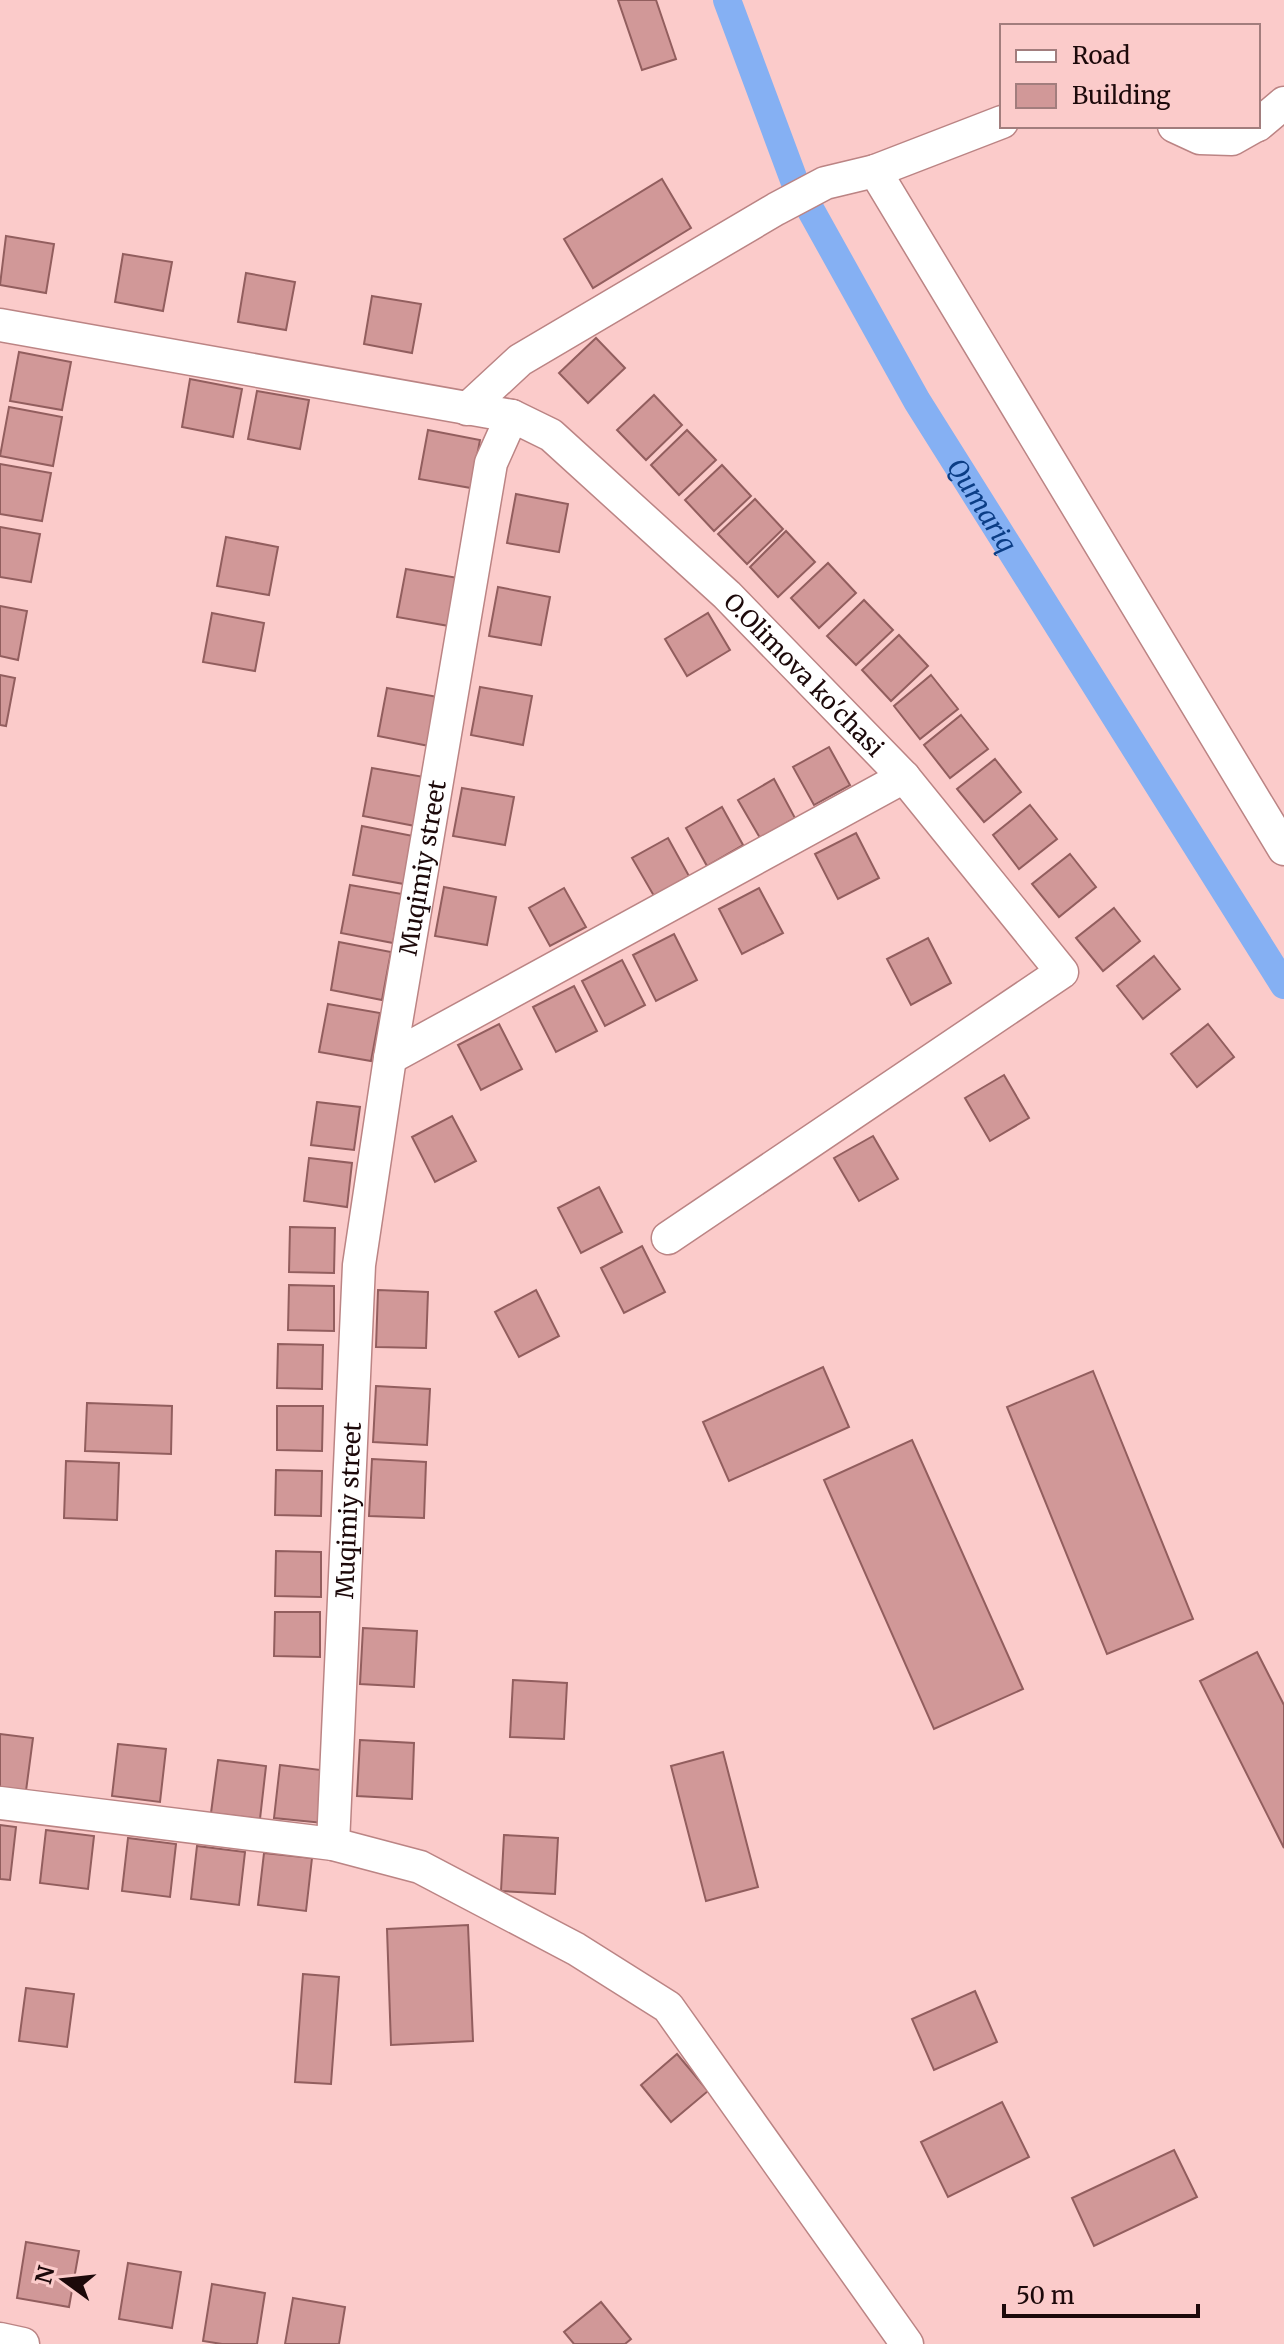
<svg xmlns="http://www.w3.org/2000/svg" width="1284" height="2344" font-family="Merriweather,serif">
  <style>
    .lines { fill: none; stroke-linecap: round; stroke-linejoin: round }
    .canal { stroke: #85b0f3; stroke-width: 28 }
    .building { fill: #d19898; stroke: #925e5e; stroke-width: 2 }
    .street-casing { stroke: #bb8484; stroke-width: 35 }
    .street { stroke: #fff; stroke-width: 32 }
    .labels { text-anchor: middle; dominant-baseline: central; stroke-width: 6; stroke-linejoin: round; paint-order: stroke }
    .street-label { font-size: 24px; fill: #1c090a; stroke: #fbcbca }
    .water-label { font-size: 26px; font-style: italic; fill: #0b3d85; stroke: #fbcbca }
  </style>
  <rect width="100%" height="100%" fill="#fbcbca"/>
  <g class="lines">
    <path class="canal" id="s1" d="M727,0L794,180L917,401L1284,985"/>
  </g>
  <g class="building">
    <path d="M618,0H656L676,59L642,70Z"/>
    <path d="M662,179L691,228L593,288L564,239Z"/>
    <path d="M6,236L54,244L46,293L0,285Z"/>
    <path d="M123,254L172,262L163,311L115,302Z"/>
    <path d="M246,273L295,282L286,330L238,322Z"/>
    <path d="M372,296L421,304L412,353L364,344Z"/>
    <path d="M596,338L625,368L588,403L559,373Z"/>
    <path d="M19,352L71,362L62,410L10,401Z"/>
    <path d="M190,379L242,389L233,437L182,427Z"/>
    <path d="M257,391L309,400L300,449L248,439Z"/>
    <path d="M654,395L682,425L646,460L617,430Z"/>
    <path d="M9,407L62,417L53,466L0,456Z"/>
    <path d="M428,430L480,440L471,488L419,479Z"/>
    <path d="M687,430L716,460L679,495L651,465Z"/>
    <path d="M0,464L51,473L42,521L0,514Z"/>
    <path d="M722,465L751,496L714,531L685,500Z"/>
    <path d="M516,494L568,504L559,552L507,543Z"/>
    <path d="M755,499L783,529L747,564L718,534Z"/>
    <path d="M0,527L40,534L31,582L0,577Z"/>
    <path d="M786,531L815,562L778,597L750,567Z"/>
    <path d="M226,537L278,547L269,595L217,586Z"/>
    <path d="M828,563L856,593L819,628L791,598Z"/>
    <path d="M406,569L458,578L449,626L397,617Z"/>
    <path d="M498,587L550,597L541,645L489,636Z"/>
    <path d="M864,600L893,630L856,665L827,636Z"/>
    <path d="M0,606L27,611L18,660L0,656Z"/>
    <path d="M212,613L264,623L255,671L203,662Z"/>
    <path d="M708,613L730,650L687,676L665,639Z"/>
    <path d="M899,635L928,666L891,701L862,670Z"/>
    <path d="M0,675L15,678L6,726L0,725Z"/>
    <path d="M931,675L958,709L920,739L894,706Z"/>
    <path d="M480,687L532,696L523,745L471,735Z"/>
    <path d="M387,688L438,697L429,746L378,736Z"/>
    <path d="M961,715L988,749L950,778L924,745Z"/>
    <path d="M829,747L850,785L814,805L793,767Z"/>
    <path d="M995,759L1021,792L984,822L957,789Z"/>
    <path d="M372,768L424,777L415,826L363,816Z"/>
    <path d="M774,779L795,818L760,838L738,800Z"/>
    <path d="M462,788L514,797L505,845L453,836Z"/>
    <path d="M1030,805L1057,839L1019,869L993,835Z"/>
    <path d="M722,807L743,845L707,866L686,828Z"/>
    <path d="M362,826L413,836L404,884L353,875Z"/>
    <path d="M856,833L879,878L838,899L815,854Z"/>
    <path d="M668,838L689,876L654,896L632,858Z"/>
    <path d="M1070,854L1096,887L1059,917L1032,884Z"/>
    <path d="M350,885L402,894L393,943L341,933Z"/>
    <path d="M444,887L496,897L487,945L435,936Z"/>
    <path d="M564,888L586,927L550,946L529,908Z"/>
    <path d="M759,888L783,933L742,954L719,909Z"/>
    <path d="M1114,908L1140,941L1103,971L1076,938Z"/>
    <path d="M674,934L697,980L656,1001L633,955Z"/>
    <path d="M928,938L951,983L911,1005L887,959Z"/>
    <path d="M339,942L391,952L382,1000L331,990Z"/>
    <path d="M1154,956L1180,989L1143,1019L1117,986Z"/>
    <path d="M622,960L645,1005L605,1026L582,981Z"/>
    <path d="M574,986L597,1031L556,1052L533,1007Z"/>
    <path d="M328,1004L380,1013L371,1061L319,1052Z"/>
    <path d="M499,1024L522,1069L481,1090L458,1045Z"/>
    <path d="M1208,1024L1234,1057L1197,1087L1171,1054Z"/>
    <path d="M1004,1075L1029,1118L990,1141L965,1098Z"/>
    <path d="M317,1102L360,1107L354,1150L311,1145Z"/>
    <path d="M452,1116L476,1161L435,1182L412,1137Z"/>
    <path d="M873,1136L898,1179L859,1201L834,1158Z"/>
    <path d="M309,1158L352,1163L347,1207L304,1201Z"/>
    <path d="M599,1187L622,1232L581,1253L558,1208Z"/>
    <path d="M290,1227L335,1228L334,1273L289,1272Z"/>
    <path d="M642,1246L665,1292L624,1313L601,1268Z"/>
    <path d="M289,1285L334,1286V1331L288,1330Z"/>
    <path d="M378,1290L428,1292L426,1348L376,1347Z"/>
    <path d="M536,1290L559,1336L519,1357L495,1312Z"/>
    <path d="M278,1344L323,1345L322,1389L277,1388Z"/>
    <path d="M823,1367L849,1427L729,1481L703,1422Z"/>
    <path d="M1093,1371L1193,1619L1107,1654L1007,1407Z"/>
    <path d="M376,1386L430,1389L427,1445L373,1442Z"/>
    <path d="M87,1403L172,1406L171,1454L85,1451Z"/>
    <path d="M277,1406H323L322,1451L277,1450Z"/>
    <path d="M912,1440L1023,1689L934,1729L824,1480Z"/>
    <path d="M372,1459L426,1462L424,1518L369,1516Z"/>
    <path d="M66,1461L119,1463L117,1520L64,1518Z"/>
    <path d="M276,1470L322,1471L321,1516L275,1515Z"/>
    <path d="M276,1551L321,1552V1597L275,1596Z"/>
    <path d="M275,1612H320V1657L274,1656Z"/>
    <path d="M363,1628L417,1631L414,1687L360,1684Z"/>
    <path d="M1257,1652L1284,1705V1848L1200,1681Z"/>
    <path d="M513,1680L567,1683L564,1739L510,1737Z"/>
    <path d="M0,1734L33,1738L26,1791L0,1788Z"/>
    <path d="M360,1740L414,1743L412,1799L357,1796Z"/>
    <path d="M118,1744L166,1749L160,1802L112,1796Z"/>
    <path d="M723,1752L758,1887L706,1901L671,1766Z"/>
    <path d="M218,1760L266,1766L260,1819L211,1813Z"/>
    <path d="M280,1765L329,1771L323,1823L274,1818Z"/>
    <path d="M0,1825L16,1827L10,1880L0,1879Z"/>
    <path d="M46,1830L94,1836L88,1889L40,1883Z"/>
    <path d="M504,1835L558,1838L555,1894L501,1891Z"/>
    <path d="M128,1838L176,1844L170,1897L122,1891Z"/>
    <path d="M197,1846L245,1852L239,1905L191,1899Z"/>
    <path d="M264,1853L312,1858L306,1911L258,1905Z"/>
    <path d="M468,1925L473,2041L391,2045L387,1929Z"/>
    <path d="M303,1974L339,1977L331,2084L295,2082Z"/>
    <path d="M26,1988L74,1994L67,2047L19,2041Z"/>
    <path d="M975,1991L997,2042L934,2070L912,2019Z"/>
    <path d="M677,2054L708,2091L671,2122L641,2085Z"/>
    <path d="M1002,2102L1029,2157L948,2197L921,2142Z"/>
    <path d="M1174,2150L1197,2197L1094,2246L1072,2198Z"/>
    <path d="M26,2242L79,2251L69,2307L17,2298Z"/>
    <path d="M128,2263L181,2272L172,2328L119,2319Z"/>
    <path d="M212,2284L265,2293L257,2344H222L203,2341Z"/>
    <path d="M293,2298L345,2307L339,2344H285Z"/>
    <path d="M601,2302L631,2339L625,2344H574L564,2332Z"/>
  </g>
  <g class="lines">
    <defs>
      <g id="street">
        <path d="M1258,125L1284,103"/>
        <path d="M1174,126L1200,138L1232,139L1255,126"/>
        <path d="M875,171L1284,849"/>
        <path id="s2" d="M0,325L512,416L551,435L727,595L904,777L1062,972L668,1238"/>
        <path d="M467,409L520,360L776,209L825,183L875,171L1002,122"/>
        <path d="M390,1058L904,777"/>
        <path d="M0,1803L333,1844L420,1867L576,1949L668,2007L907,2344"/>
        <path id="s3" d="M333,1844L359,1265L390,1058L491,463L512,416"/>
        <path d="M0,2339L23,2344"/>
      </g>
    </defs>
    <use href="#street" class="street-casing"/>
    <use href="#street" class="street"/>
  </g>
  <g class="labels">
    <g class="street-label">
      <text stroke="none"><textPath href="#s2" startOffset="912">O.Olimova ko'chasi</textPath></text>
      <text stroke="none"><textPath href="#s3" startOffset="982">Muqimiy street</textPath></text>
      <text stroke="none"><textPath href="#s3" startOffset="334">Muqimiy street</textPath></text>
    </g>
    <g class="water-label">
      <text stroke="none"><textPath href="#s1" startOffset="568">Qumariq</textPath></text>
    </g>
  </g>
  <rect x="1000" y="24" width="260" height="104" fill="#fbcbca" stroke="#a27d7d" stroke-width="2"/>
  <rect x="1016" y="50" width="40" height="12" fill="#ffffff" stroke="#a27d7d" stroke-width="2"/>
  <text x="1072" y="64" font-size="24" fill="#1c090a">Road</text>
  <rect x="1016" y="84" width="40" height="24" fill="#d19898" stroke="#a27d7d" stroke-width="2"/>
  <text x="1072" y="104" font-size="24" fill="#1c090a">Building</text>
  <g transform="translate(64 2280) rotate(285)" stroke="#fbcbca" stroke-width="6" paint-order="stroke">
  <path d="M0-6L14 30L0 20L-14 30Z" fill="#1c090a"/>
  <text y="-12" font-size="22" font-weight="bold" text-anchor="middle" fill="#1c090a">N</text>
  </g>
  <path d="M1004 2304v12h194v-12" fill="none" stroke="#1c090a" stroke-width="4"/>
  <text x="1016" y="2304" font-size="24" fill="#1c090a" stroke="#fbcbca" stroke-width="6" paint-order="stroke">50 m</text>
</svg>
